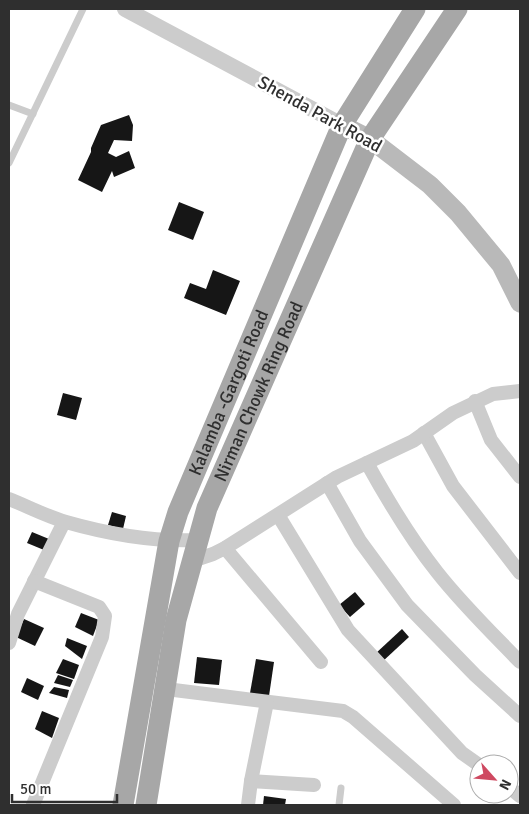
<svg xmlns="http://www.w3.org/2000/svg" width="529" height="814" font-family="Signika,sans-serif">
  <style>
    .building { fill: #161616 }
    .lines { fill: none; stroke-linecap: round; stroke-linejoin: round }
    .service { stroke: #ccc; stroke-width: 7 }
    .minor { stroke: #ccc; stroke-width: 14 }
    .tertiary { stroke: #ccc; stroke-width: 16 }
    .secondary { stroke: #b9b9b9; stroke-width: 19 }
    .primary { stroke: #a7a7a7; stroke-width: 21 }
    .labels { text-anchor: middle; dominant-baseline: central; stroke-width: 5; stroke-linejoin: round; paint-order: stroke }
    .street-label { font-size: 18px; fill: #2f2f2f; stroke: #fff }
  </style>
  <rect width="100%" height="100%" fill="#fff"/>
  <g class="building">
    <path d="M129,115L133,125L132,141L114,140L108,153L116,157L129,151L135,168L114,177L112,171L102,192L78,180L91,152V148L101,125Z"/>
    <path d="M179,202L204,212L193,240L168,230Z"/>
    <path d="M213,270L240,281L226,315L184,298L190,283L206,289Z"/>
    <path d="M63,393L82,398L76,420L57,415Z"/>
    <path d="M112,512L126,516L123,529L108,525Z"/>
    <path d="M32,532L49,539L44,550L27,543Z"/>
    <path d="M355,592L365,604L350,617L339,605Z"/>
    <path d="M81,613L99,620L93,636L75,627Z"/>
    <path d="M24,619L44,628L35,646L16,637Z"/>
    <path d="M402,629L409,637L382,662L375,654Z"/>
    <path d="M67,638L87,646L82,659L65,646Z"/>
    <path d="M197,657L222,660L219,685L194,683Z"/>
    <path d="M63,659L79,665L74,679L56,673Z"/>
    <path d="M256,659L274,662L269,696L250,693Z"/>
    <path d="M58,675L73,680L70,687L54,683Z"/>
    <path d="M27,678L44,686L38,700L21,692Z"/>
    <path d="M54,687L69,690L67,698L49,693Z"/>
    <path d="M42,711L59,718L52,738L35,729Z"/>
    <path d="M264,796L286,799L285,805H263Z"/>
  </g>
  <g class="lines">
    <g class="service">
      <path d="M9,105L33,114"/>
      <path d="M9,163L83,9"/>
      <path d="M339,805L341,788"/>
    </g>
    <g class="minor">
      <path d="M475,401L491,440L520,477"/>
      <path d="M424,433L453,486L520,573"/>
      <path d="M367,463C388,501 410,538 437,572C462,604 492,633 520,662"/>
      <path d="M327,483L360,541L407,605L475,675L520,716"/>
      <path d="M9,499C27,506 46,516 66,522C108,534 154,542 198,540"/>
      <path d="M278,515L348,630L462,753L479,765"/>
      <path d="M225,548L321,662"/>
      <path d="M192,561L213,554L225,548L337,477L413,441L453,413L493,394L520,391"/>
      <path d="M9,643L18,614L64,522"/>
      <path d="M166,689L343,711L353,717L454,805"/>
      <path d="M251,781L314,785"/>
      <path d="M509,787L520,796"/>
      <path d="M33,805L102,637L105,616L99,607L34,581"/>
      <path d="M248,805L251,781L267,702"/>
    </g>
    <path class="tertiary" d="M125,9L342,125"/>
    <path class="secondary" d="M342,125L370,139L430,185L458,213L501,265L520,303"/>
    <g class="primary">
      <path id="s1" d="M123,805L169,541L178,512L342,125L415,9"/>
      <path id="s2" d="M146,805L176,620L207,508L370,139L457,9"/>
    </g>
  </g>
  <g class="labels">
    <g class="street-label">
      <text transform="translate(320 114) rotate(29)">Shenda Park Road</text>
      <text stroke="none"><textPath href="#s2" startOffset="431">Nirman Chowk Ring Road</textPath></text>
      <text stroke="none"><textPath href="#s1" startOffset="428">Kalamba -Gargoti Road</textPath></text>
    </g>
  </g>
  <rect width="529" height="814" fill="none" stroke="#2f2f2f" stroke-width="20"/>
  <g transform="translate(494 779) rotate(117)"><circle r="24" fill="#ffffff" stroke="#acacac"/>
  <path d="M0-4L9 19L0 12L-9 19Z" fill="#cf4961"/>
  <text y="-8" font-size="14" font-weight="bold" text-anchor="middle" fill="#2f2f2f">N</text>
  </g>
  <path d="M12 794v8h105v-8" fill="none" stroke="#2f2f2f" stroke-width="2.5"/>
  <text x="20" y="794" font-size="15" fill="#2f2f2f" stroke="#ffffff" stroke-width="4" paint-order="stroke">50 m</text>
</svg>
